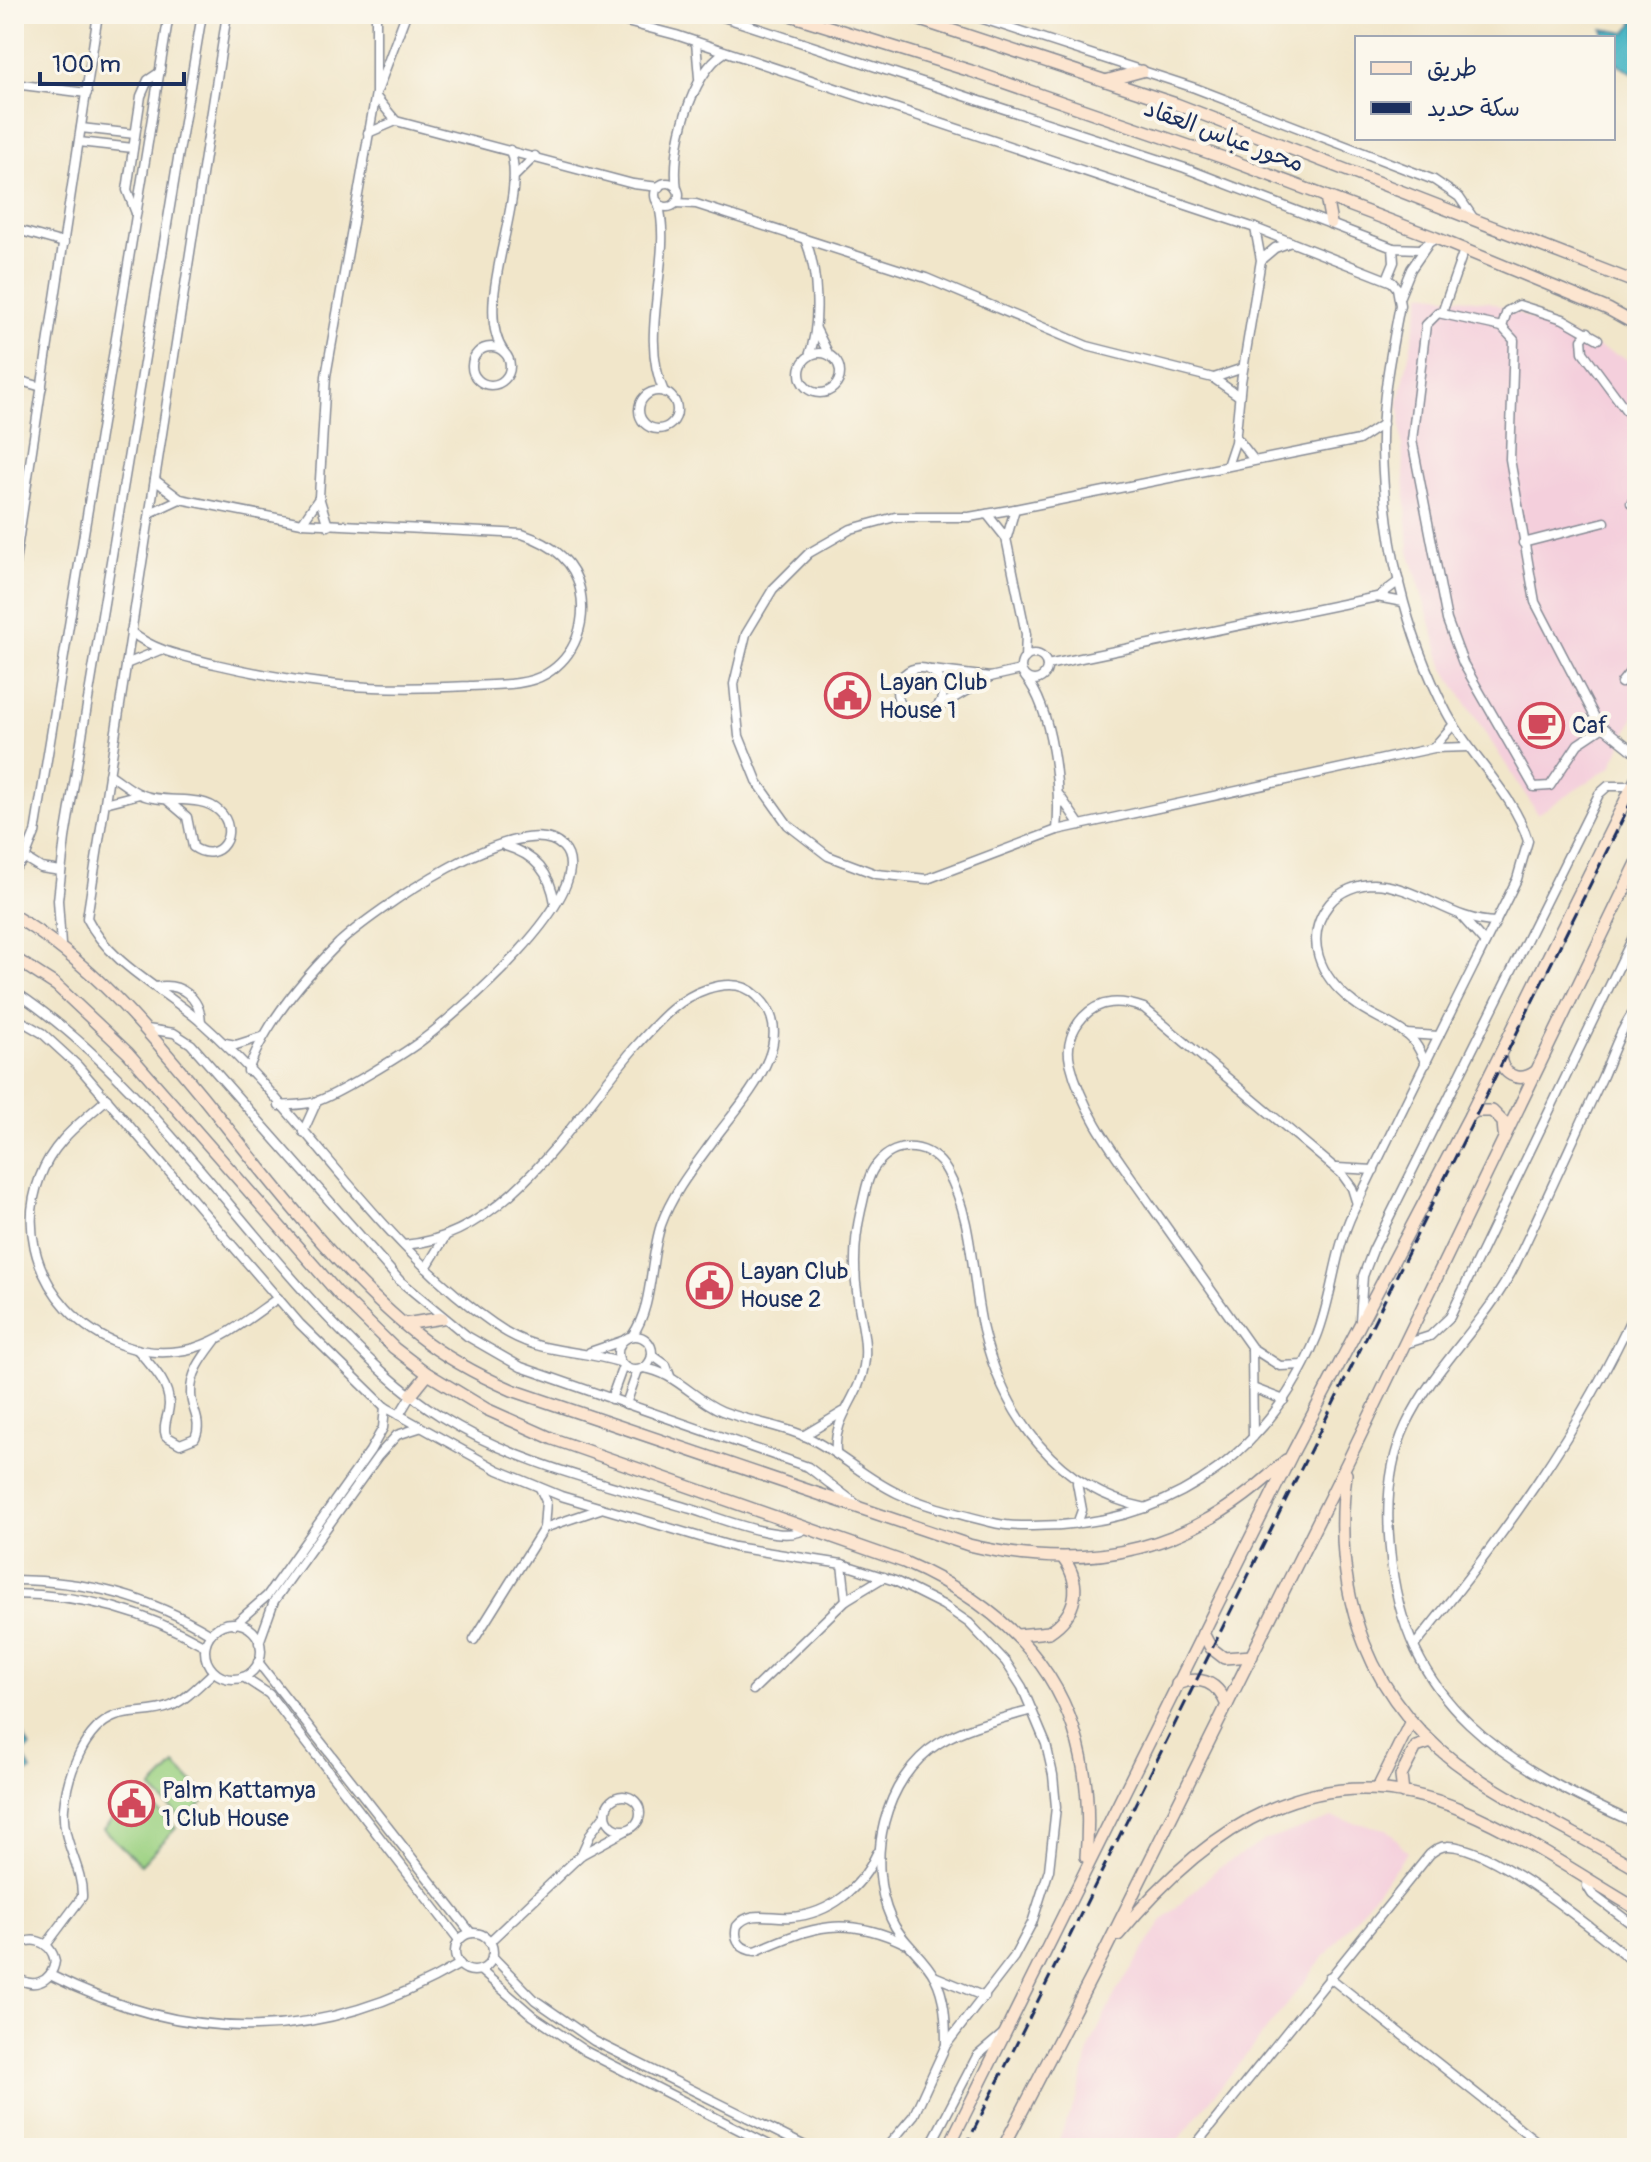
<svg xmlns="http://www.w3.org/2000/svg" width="1651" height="2162" font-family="Pangolin,'Playpen Sans Arabic',sans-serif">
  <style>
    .built { fill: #f4cfdc }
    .green { fill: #9dd283; stroke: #5c8070; stroke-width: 2 }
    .water { fill: #48b6c4; stroke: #327291; stroke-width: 2 }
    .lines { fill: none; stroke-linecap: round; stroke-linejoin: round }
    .street-casing { stroke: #868a94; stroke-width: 11 }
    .secondary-casing { stroke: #868a94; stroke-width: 14 }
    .street { stroke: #fff; stroke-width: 8 }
    .secondary { stroke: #fce5d0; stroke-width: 11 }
    .rail { stroke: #1b2f5e; stroke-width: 3; stroke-dasharray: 12 6; stroke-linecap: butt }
    .labels { text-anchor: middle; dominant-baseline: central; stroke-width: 8; stroke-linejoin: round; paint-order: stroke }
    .street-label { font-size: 24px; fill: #1b2f5e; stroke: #fbf7ec }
    .poi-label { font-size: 24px; fill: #1b2f5e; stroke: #fbf7ec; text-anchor: start }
  </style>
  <rect width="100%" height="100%" fill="#fbf7ec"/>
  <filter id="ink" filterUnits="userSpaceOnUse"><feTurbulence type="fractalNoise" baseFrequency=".0125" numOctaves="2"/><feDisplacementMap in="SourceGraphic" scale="16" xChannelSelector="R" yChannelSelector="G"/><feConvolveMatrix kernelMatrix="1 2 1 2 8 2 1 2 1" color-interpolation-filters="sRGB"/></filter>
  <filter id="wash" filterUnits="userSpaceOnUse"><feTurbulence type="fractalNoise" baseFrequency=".006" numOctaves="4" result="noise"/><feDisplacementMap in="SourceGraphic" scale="32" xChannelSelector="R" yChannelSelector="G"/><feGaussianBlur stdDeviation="1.8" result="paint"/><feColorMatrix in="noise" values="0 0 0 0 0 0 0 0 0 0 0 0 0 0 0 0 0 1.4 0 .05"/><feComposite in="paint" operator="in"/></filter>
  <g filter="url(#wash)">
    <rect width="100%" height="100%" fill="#f1e6ca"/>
    <g class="built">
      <path d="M1422,293L1490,302L1629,360L1637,374V710L1611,767L1538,814L1444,669L1409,551L1399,402Z"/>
      <path d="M1332,1818L1387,1829L1408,1852L1172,2148H1055L1078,2095L1091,2044L1116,1992L1163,1920L1219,1867L1264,1841Z"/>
    </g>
    <g class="green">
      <path d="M175,1765L208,1797L184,1821L151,1789Z"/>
      <path d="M138,1792L176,1828L141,1865L103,1829Z"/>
    </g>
    <g class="water">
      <path d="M1632,14H1637V75L1614,62L1613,38H1606L1603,29L1626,33L1633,24Z"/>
      <path d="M23,1735L30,1748L23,1752L17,1742L31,1771L16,1778L14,1740Z"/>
    </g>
  </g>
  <g filter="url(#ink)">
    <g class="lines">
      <defs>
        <g id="street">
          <path d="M227,14L87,918C110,965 164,989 202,1023C306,1115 378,1244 494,1324C538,1356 571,1347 619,1362"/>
          <path d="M596,14L676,35L1255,228L1392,282L1397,288L1400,305C1391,352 1381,401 1382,449C1384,540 1405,633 1447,713C1470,756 1514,794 1528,841L1517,879C1462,990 1406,1100 1353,1212C1334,1252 1333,1295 1317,1336C1272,1447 1181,1517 1061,1525C1038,1526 1012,1528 990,1522C959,1514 925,1506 897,1493C865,1478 840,1453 809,1438C781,1425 750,1422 722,1411C693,1399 675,1372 643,1368"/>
          <path d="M714,14L1185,168L1393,248L1420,249L1436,238"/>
          <path d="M968,14L1195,88L1434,180L1459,197L1474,219"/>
          <path d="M696,42L699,78"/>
          <path d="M14,84L87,93"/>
          <path d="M378,89L406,14"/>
          <path d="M376,97L396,121L633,184L659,187"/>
          <path d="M81,128L135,134"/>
          <path d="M368,133L396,121"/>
          <path d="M79,142L133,148"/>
          <path d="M516,175L535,156"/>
          <circle cx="667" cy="195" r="12"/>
          <path d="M677,189C671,150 690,74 725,52"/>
          <path d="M658,202C674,258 637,333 664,392"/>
          <path d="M676,203L696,204L926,278L1087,346L1213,378L1239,396"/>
          <path d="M136,213L127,190L141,96L148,80L160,72"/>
          <path d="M14,229L64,243"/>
          <path d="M805,239C818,270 821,324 809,356"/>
          <path d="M1262,259L1275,248L1291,242"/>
          <path d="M1387,279L1394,262L1393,248"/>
          <path d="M1400,296L1411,269L1427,246"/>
          <path d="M1442,313L1464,250"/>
          <path d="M1502,327L1507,311L1519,305L1563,319L1598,339"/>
          <path d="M816,329L829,355"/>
          <path d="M1588,332L1582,339L1583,352L1637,425"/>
          <circle cx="491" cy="366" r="19"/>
          <path d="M504,352C470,304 529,200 510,150"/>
          <circle cx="820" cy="373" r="20"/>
          <path d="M1214,378L1243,368"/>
          <path d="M14,379L42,387"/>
          <circle cx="658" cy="410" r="19"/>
          <path d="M1383,424L1359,440L1015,509L969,517H895L851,529L809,553L773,589L746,634L734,684L739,736L758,783L788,825L828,856L876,874L927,879L1057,830L1434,748L1468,747"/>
          <path d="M1236,437L1254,460"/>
          <path d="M1227,466L1235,442L1241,382L1261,260L1255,228"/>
          <path d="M1631,503L1637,500"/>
          <path d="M150,513L180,499"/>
          <path d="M987,514L1006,538L1026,634L1025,658"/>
          <path d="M302,523L319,498"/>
          <path d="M328,526L319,497L326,376L376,93V14"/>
          <path d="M1007,537L1015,509"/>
          <path d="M1523,543L1605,522"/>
          <path d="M14,569L98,14"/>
          <path d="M1378,597L1399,581"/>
          <path d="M131,632C156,652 184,656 215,664C309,686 373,691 469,686C494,684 524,687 546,674C576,656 587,622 580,589C574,559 549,543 522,534L302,523L180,499L155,480"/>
          <circle cx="1034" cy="667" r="13"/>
          <path d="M126,664L160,650"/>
          <path d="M1047,665L1377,597L1403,602"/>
          <circle cx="920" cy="691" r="23"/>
          <path d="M932,670L990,677"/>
          <path d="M1026,678C1052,709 1061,789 1057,830"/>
          <path d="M1621,683L1637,663"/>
          <path d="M940,706L990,677L1021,670"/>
          <path d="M1602,728L1578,744L1550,786L1534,787L1463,663L1447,620L1412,440L1426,325L1438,313L1502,327L1514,340L1510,459L1535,602L1598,723L1637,754"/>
          <path d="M1434,747L1454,724"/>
          <path d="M109,774C119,780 130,790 140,794C164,805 200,793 219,811C241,831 220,866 193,847L187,817L167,800"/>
          <path d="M1060,796L1080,825"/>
          <path d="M105,803L140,794"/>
          <path d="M505,846C536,855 550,873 555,903"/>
          <path d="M25,858L41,868L61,871"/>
          <path d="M14,869L25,858L35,833L169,14"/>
          <path d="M1463,918L1485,943"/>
          <path d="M61,945L58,900L65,838L202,14"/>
          <path d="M156,987C180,982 200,997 201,1022"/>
          <path d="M14,991C139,1073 229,1215 332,1322C366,1357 400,1391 442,1417C516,1464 608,1484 691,1509C716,1517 787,1546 806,1528"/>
          <path d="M1637,1008C1621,1026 1612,1056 1602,1078C1573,1140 1545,1203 1515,1265C1486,1323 1434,1366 1406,1425C1388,1463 1386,1508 1390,1549C1403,1707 1506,1765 1637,1824"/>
          <path d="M14,1017L42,1033L78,1066L300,1324L385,1407L498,1470L561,1496L734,1547L842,1564L895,1581L943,1605L969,1623L1006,1662L1022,1687L1046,1744L1053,1775L1056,1807L1049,1870L1032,1923L1014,1957L946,2045L914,2115L886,2148"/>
          <path d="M147,1029L174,1033L191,1044L399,1280L467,1336L521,1367L808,1467L860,1507"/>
          <path d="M1406,1034L1439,1036"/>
          <path d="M225,1043L236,1045L261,1037"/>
          <path d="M1426,1064C1421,1053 1416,1041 1406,1034C1389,1021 1369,1015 1353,1002C1320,977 1302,938 1330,903C1340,891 1358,884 1374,884C1418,886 1451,921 1496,922"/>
          <path d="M248,1071C264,1024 304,978 339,943C371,913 523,805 563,847C604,890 453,1017 421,1041C402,1055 337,1095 315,1102C304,1105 291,1105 279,1106"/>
          <path d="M107,1099C80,1123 53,1142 40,1177C3,1272 96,1374 194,1348C225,1339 252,1316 278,1298"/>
          <path d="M303,1132L317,1101"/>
          <path d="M1337,1168L1374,1170"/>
          <path d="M404,1245C509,1237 574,1117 637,1045C658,1022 677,999 707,989C725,983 743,982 757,996C805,1040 738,1105 712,1142C693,1168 672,1194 661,1225C649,1261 654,1305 632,1336"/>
          <path d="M426,1268L445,1237"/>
          <path d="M1360,1321L1363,1276L1373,1250L1599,794L1608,786H1632"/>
          <circle cx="635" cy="1353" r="17"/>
          <path d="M1405,1344L1430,1336L1450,1317L1637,929"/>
          <path d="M137,1349C150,1365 169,1382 169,1404C169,1416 162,1424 166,1436L180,1444L195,1438C203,1421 191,1410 191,1394C190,1373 203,1357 215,1341"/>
          <path d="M1252,1349L1253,1437"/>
          <path d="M590,1352L622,1341"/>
          <path d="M652,1355L666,1365L670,1376"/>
          <path d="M1303,1365L1280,1366L1252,1348C1218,1300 1184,1252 1150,1204C1119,1159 1083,1116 1070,1062C1066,1046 1072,1029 1083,1017C1100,999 1121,1000 1144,1008L1342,1174L1352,1188L1357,1204"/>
          <path d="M1255,1389L1284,1400"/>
          <path d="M611,1399L623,1366"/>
          <path d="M626,1404L638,1370"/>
          <path d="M399,1415L411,1395"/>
          <path d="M803,1436L843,1412"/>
          <path d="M836,1451C833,1418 859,1398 864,1366C868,1345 861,1321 858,1300C853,1269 854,1240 861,1210C865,1195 867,1175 877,1164C897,1139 932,1144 947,1171C974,1220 971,1278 983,1330C1004,1417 1057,1489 1146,1508"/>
          <path d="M1077,1524L1082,1510L1077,1483"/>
          <path d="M544,1528L600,1509"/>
          <path d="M842,1564L846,1600"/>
          <path d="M14,1580C87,1581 148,1596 211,1634"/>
          <path d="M14,1594C85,1595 144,1611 205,1646"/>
          <circle cx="233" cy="1651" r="28"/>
          <path d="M235,1624L267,1596L370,1451L383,1428L385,1407"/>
          <path d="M474,1640L544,1528L546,1501L540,1488"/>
          <path d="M259,1643L274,1601L378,1456L397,1435L419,1428"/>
          <path d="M1414,1646C1500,1541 1581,1430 1637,1306"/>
          <path d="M258,1662L471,1933"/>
          <path d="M243,1677L269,1694L459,1940"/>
          <path d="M753,1690L846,1600L884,1577"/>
          <circle cx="623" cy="1813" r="17"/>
          <path d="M877,1853C862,1888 830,1914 791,1917C772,1919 750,1909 737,1926C733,1941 741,1950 756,1951C813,1926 845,1915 904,1943"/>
          <path d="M581,1855L591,1833L606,1813"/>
          <path d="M1588,1880L1587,1886L1592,1894L1637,1928"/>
          <circle cx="474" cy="1952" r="19"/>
          <path d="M489,1942L581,1855L627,1830"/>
          <path d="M46,1945L82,1897C83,1866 61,1842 64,1808C67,1776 84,1727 116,1716C134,1710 153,1714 171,1706C187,1699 200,1684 214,1672"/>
          <path d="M14,1950C28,1934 50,1939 55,1961C52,1983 30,1991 14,1974"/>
          <path d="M492,1956L535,2000L594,2041L809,2148"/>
          <path d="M480,1970L533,2016L585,2051L775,2148"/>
          <path d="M50,1975C191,2046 323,2044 460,1964"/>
          <path d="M934,1976L985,1997"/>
          <path d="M1329,1977L1545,2148"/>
          <path d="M946,2044C946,2022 945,1997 935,1978C924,1956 901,1942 891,1919C865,1861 883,1778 939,1743C967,1726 1001,1719 1032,1710"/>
          <path d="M929,2148L977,2056L1004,2033"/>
          <path d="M1193,2148L1430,1854C1435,1850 1440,1846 1447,1846C1492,1844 1602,1936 1637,1965"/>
        </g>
        <g id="secondary">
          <path d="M787,14L971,71L1227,159L1436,238L1608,309L1637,325"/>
          <path d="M902,14L1176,104L1637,283"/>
          <path d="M1105,81L1142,71"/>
          <path d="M1326,197L1331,223"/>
          <path d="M14,916C90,961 146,1028 202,1096C264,1173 341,1275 417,1335C446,1358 478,1375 512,1390L969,1545C1093,1575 1194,1550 1286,1460"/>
          <path d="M14,958L56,985L128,1053L337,1292L394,1348L428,1374L486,1409L553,1439L904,1562C1035,1619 1099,1712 1086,1857"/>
          <path d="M1500,1055C1501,1074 1518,1084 1535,1072"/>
          <path d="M1470,1115L1476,1111H1492L1503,1122L1504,1133"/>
          <path d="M405,1324L442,1318"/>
          <path d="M411,1395L428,1374"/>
          <path d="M1346,1474C1331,1596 1368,1705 1473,1775C1525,1810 1583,1837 1637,1869"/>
          <path d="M1203,1633L1211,1648L1224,1658L1252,1656"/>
          <path d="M1018,1635L1049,1632C1077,1614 1083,1585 1063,1558"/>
          <path d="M1177,1684C1201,1675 1217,1682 1227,1705"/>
          <path d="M1378,1788L1411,1721"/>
          <path d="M1403,1793L1401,1776L1416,1747L1431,1742"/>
          <path d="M1118,1935C1207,1827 1319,1750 1462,1810C1524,1836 1579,1875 1637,1909"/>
          <path d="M948,2148L1292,1454L1470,1115L1637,777"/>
          <path d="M1003,2148L1105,1951L1347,1463L1637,863"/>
        </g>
      </defs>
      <use href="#street" class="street-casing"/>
      <use href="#secondary" class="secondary-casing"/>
      <use href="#street" class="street"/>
      <use href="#secondary" class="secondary"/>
      <path class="rail" d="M965,2148L1637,790"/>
    </g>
  </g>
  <defs>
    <symbol id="civic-ring" viewBox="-11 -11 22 22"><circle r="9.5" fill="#fbf7ec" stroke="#d1495b" stroke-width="1.5"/><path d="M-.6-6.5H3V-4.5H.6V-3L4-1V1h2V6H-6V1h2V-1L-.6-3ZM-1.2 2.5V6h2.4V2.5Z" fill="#d1495b"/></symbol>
    <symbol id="cafe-ring" viewBox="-11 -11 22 22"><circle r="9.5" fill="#fbf7ec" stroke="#d1495b" stroke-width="1.5"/><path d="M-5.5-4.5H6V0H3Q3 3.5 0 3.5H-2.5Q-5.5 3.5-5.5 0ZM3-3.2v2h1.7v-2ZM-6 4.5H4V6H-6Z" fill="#d1495b"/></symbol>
  </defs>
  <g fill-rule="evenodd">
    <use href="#civic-ring" x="822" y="670" width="51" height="51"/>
    <use href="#cafe-ring" x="1516" y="700" width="51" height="51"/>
    <use href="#civic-ring" x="684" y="1260" width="51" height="51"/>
    <use href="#civic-ring" x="106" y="1778" width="51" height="51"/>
  </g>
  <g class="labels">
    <g class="street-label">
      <text transform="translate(1224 136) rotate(20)">محور عباس العقاد</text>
    </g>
    <g class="poi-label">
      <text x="879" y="682">Layan Club<tspan x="879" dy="28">House 1</tspan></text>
      <text x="1572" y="725">Caf</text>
      <text x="740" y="1271">Layan Club<tspan x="740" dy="28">House 2</tspan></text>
      <text x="162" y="1790">Palm Kattamya<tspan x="162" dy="28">1 Club House</tspan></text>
    </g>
  </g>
  <rect width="1651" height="2162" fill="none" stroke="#fbf7ec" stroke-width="48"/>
  <rect x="1355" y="36" width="260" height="104" fill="#fbf7ec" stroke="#a1a7b3" stroke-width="2"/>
  <rect x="1371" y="62" width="40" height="12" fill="#fce5d0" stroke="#a1a7b3" stroke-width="2"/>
  <text x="1427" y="76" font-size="24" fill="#1b2f5e">طريق</text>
  <rect x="1371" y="102" width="40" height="12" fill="#1b2f5e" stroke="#a1a7b3" stroke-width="2"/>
  <text x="1427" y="116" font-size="24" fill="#1b2f5e">سكة حديد</text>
  <path d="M40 72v12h144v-12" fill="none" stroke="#1b2f5e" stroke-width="4"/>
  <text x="52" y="72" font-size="24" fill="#1b2f5e" stroke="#fbf7ec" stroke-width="6" paint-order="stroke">100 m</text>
</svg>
